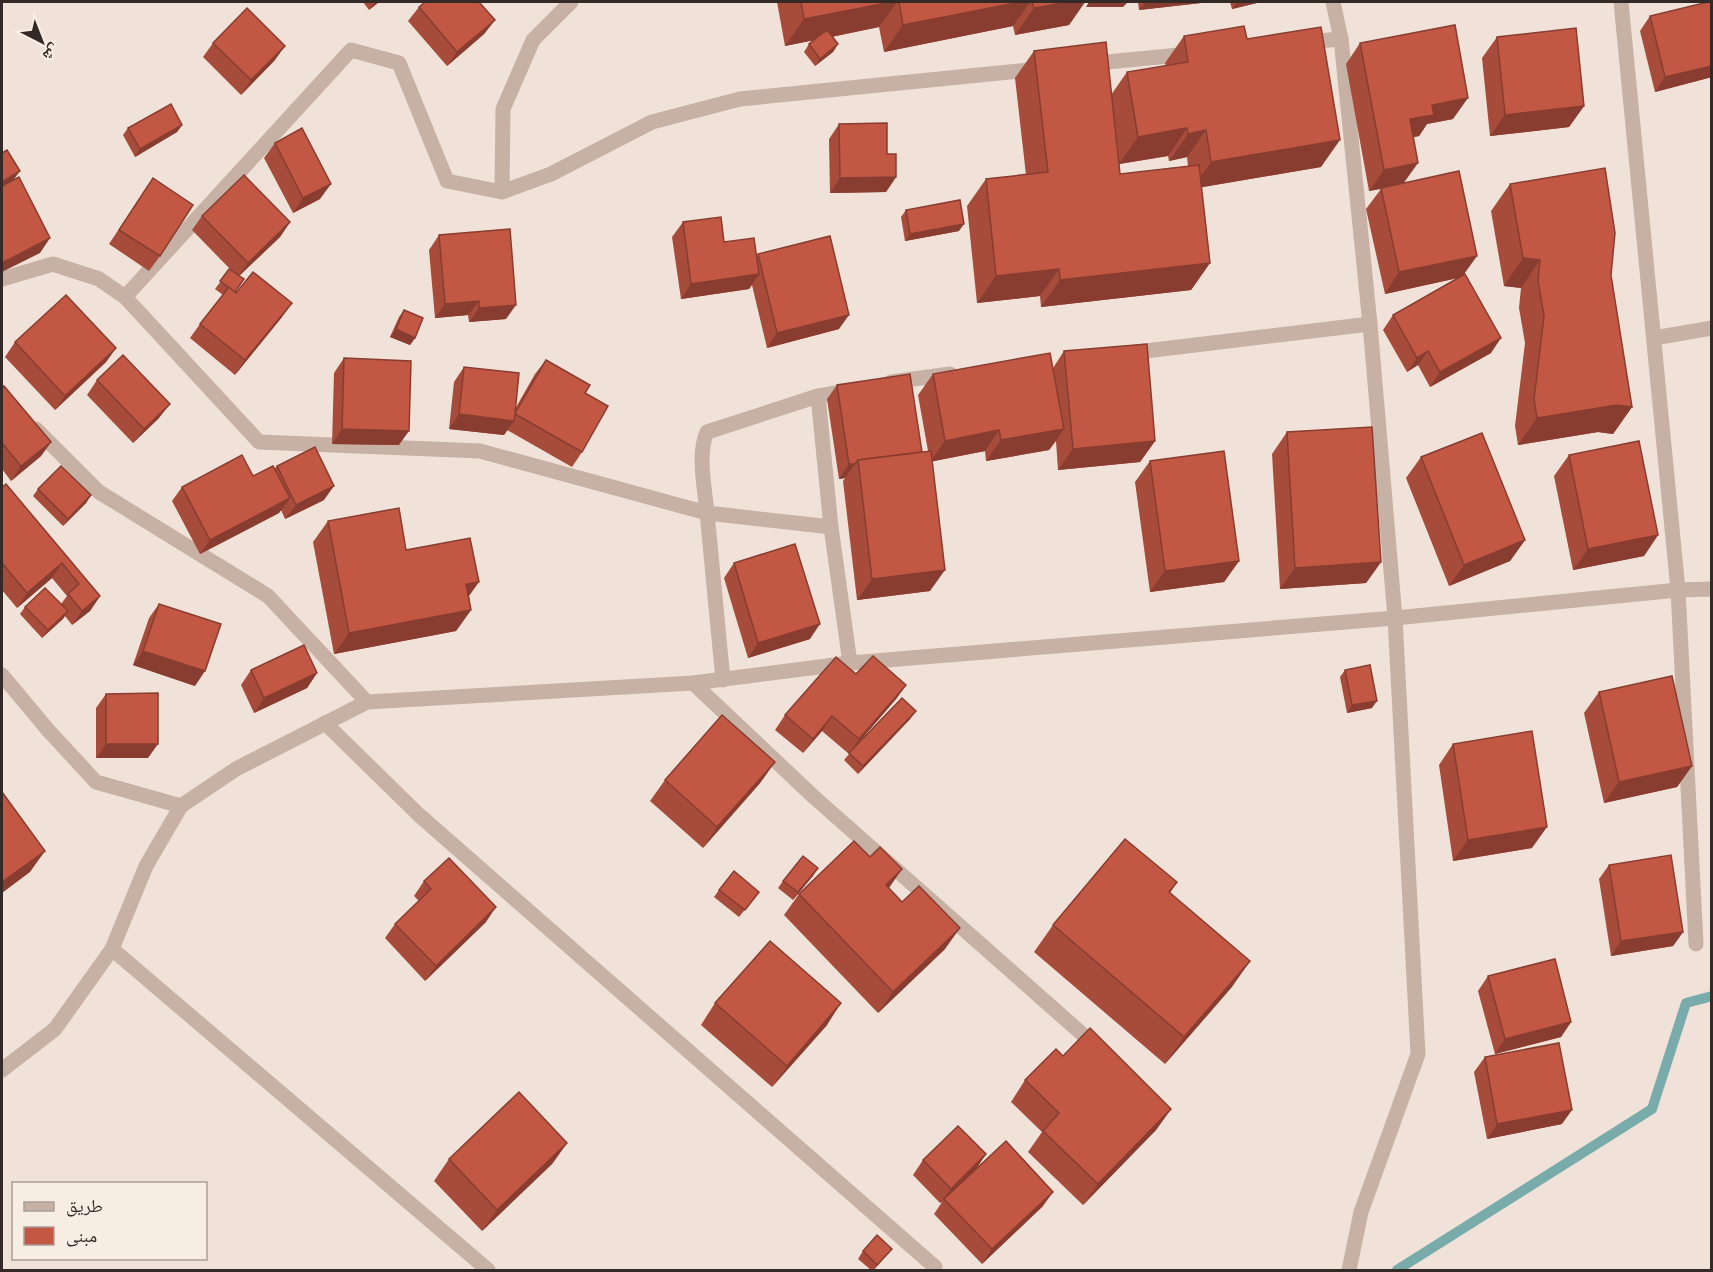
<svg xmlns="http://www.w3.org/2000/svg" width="1713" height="1272" font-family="Overpass,'Noto Naskh Arabic',sans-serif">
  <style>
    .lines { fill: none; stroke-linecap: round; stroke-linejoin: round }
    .stream { stroke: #78aba9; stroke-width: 10 }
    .minor { stroke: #c7b1a4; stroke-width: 15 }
    .wall { fill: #a74b3a; fill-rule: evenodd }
    .shaded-wall { fill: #883d30 }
    .building { fill: #c25744; stroke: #883d30; stroke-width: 1.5 }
  </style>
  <rect width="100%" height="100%" fill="#f0e2d8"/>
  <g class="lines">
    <path class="stream" d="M1397,1270L1652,1109L1686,1003L1712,996"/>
    <g class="minor">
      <path d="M1333,2L1341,39L1370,324L1395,618L1418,1054L1361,1212L1349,1270"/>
      <path d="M1621,2L1678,590L1696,944"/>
      <path d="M1305,42L1341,39"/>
      <path d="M1087,64L1189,54"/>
      <path d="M502,192L503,109L533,40L571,2"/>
      <path d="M2,279L53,264L99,279L125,297L259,442L480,451L707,513L723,680"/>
      <path d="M125,297L351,50L399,63L447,181L502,192L551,174L652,122L740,99L1039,69"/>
      <path d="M1654,338L1712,328"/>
      <path d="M1129,353L1370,324"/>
      <path d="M891,382L950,374"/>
      <path d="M818,396L831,527L850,663"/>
      <path d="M36,429L99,492L268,596L367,702L693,683L850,663L1395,618L1678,590L1712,589"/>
      <path d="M831,527L707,513C705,489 697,454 707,432L818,396L850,390"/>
      <path d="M2,675L48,730L96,782L181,806L236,769L367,702"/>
      <path d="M693,683L815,798L1098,1048"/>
      <path d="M325,723L419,815L935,1267"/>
      <path d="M112,949L488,1270"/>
      <path d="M2,1070L55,1029L112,949L146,866L181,806"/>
    </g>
  </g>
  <g class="wall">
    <path d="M363,2H379L369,10Z"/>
    <path d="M777,2H1085L1069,25L1015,35L1013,26L884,52L879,27L832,37L838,44L833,52L815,66L804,52L809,44L814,40L785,46Z"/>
    <path d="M1138,2H1210L1139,10Z"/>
    <path d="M1230,2H1261L1232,9Z"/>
    <path d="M419,7L495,20L484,34L447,66L408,21Z"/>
    <path d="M1650,16L1712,77L1655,92L1640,31Z"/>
    <path d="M1184,36L1247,39L1321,167L1201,187L1210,263L1191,290L1041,307L1040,296L977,303L967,206L986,179L1026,175L1015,78L1034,51L1111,95L1127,72L1166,66L1165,63ZM1168,156L1169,161L1187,157L1188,166L1120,174L1119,164Z"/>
    <path d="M1497,37L1584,106L1569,127L1490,136L1482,58Z"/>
    <path d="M213,43L275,60L241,95L203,57Z"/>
    <path d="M1360,43L1453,119L1427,124L1419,136L1413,137L1404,183L1464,275L1491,353L1430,387L1418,365L1407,372L1383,330L1393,315L1458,278L1385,294L1366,209L1381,189L1369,191L1346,64Z"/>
    <path d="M839,124L887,154L896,177L886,192L830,193L829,139Z"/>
    <path d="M182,125L177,132L135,157L123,135L128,128Z"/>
    <path d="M275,143L320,199L293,213L264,158Z"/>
    <path d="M1510,184L1611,275L1632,407L1613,434L1598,432L1518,445L1515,426L1525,343L1519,308L1521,288L1504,286L1491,211Z"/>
    <path d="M143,193L160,256L149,271L109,244Z"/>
    <path d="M906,210L959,231L905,241L901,217Z"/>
    <path d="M202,216L290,222L280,237L239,276L235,292L282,317L235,375L190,338L200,324L223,295L215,289L230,269L192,230Z"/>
    <path d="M683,222L724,242L757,256L758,254L839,329L767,348L752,285L749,289L681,299L672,237Z"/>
    <path d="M439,235L506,319L469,322L468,315L435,318L429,250Z"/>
    <path d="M404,310L415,338L410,345L390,337L399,317Z"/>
    <path d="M15,342L116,348L106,362L55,410L5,357Z"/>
    <path d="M1064,351L1155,441L1140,462L1058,470L1056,441L1049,450L986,461L985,451L932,461L930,591L857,600L843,481L845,478L839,479L827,399L837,385L922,452L928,451L918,395L933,374L1053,368Z"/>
    <path d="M344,358L399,445L332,444L334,373Z"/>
    <path d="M546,360L585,393L582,452L572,467L507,430L504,435L449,429L454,382L464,367L515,409L535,374Z"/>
    <path d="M97,380L159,418L133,443L87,395Z"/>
    <path d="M2,389L51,442L41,456L11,481L2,469Z"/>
    <path d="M1287,432L1381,562L1366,583L1280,589L1272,454Z"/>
    <path d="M1569,455L1658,535L1644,556L1573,570L1554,476Z"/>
    <path d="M1421,457L1525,540L1510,561L1449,586L1406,478Z"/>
    <path d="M1150,461L1239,561L1224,582L1150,592L1135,482Z"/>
    <path d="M277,466L324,500L285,519L281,510L279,513L200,554L172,501L182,487L253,476L274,469Z"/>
    <path d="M2,487L100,596L90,611L72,625L65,616L42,638L20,614L25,607L61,604L67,596L52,578L17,608L2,590Z"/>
    <path d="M38,489L91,495L86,503L63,526L33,496Z"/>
    <path d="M328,521L406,550L469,596L471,610L456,631L334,654L313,542Z"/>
    <path d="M734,563L810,639L748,658L724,578Z"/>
    <path d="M159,604L195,686L133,665L149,618Z"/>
    <path d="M1712,633V651L1710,635Z"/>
    <path d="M251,670L317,673L307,688L254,713L241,685Z"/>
    <path d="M1345,670L1372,708L1347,713L1340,677Z"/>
    <path d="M856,674L906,685L896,699L850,752L911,718L858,774L844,760L849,754L822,731L803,753L775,730L785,715Z"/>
    <path d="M1599,692L1692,766L1677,787L1604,803L1584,713Z"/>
    <path d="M106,694L148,758H96V708Z"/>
    <path d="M1453,744L1532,848L1453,861L1439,765Z"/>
    <path d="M775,762L760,783L703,848L650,801L665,780Z"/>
    <path d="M870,857L902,869L889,888L945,949L878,1013L784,915L799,894Z"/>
    <path d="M1609,865L1683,932L1673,946L1611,956L1599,879Z"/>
    <path d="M818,868L793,900L778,888L783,881Z"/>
    <path d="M424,881L486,922L425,981L385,938L395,924L419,901L414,896Z"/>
    <path d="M1177,882L1170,893L1250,961L1231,988L1165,1064L1034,952L1053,925Z"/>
    <path d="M719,890L759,892L739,917L714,897Z"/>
    <path d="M1488,976L1571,1022L1561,1037L1495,1054L1478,991Z"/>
    <path d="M715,1003L827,1025L772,1087L701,1025Z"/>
    <path d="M1063,1056L1171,1109L1156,1130L1083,1205L1028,1152L1042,1132L1011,1102L1025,1080Z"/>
    <path d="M1485,1057L1562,1124L1487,1139L1474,1072Z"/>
    <path d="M567,1143L552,1164L482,1231L434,1181L449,1159Z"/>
    <path d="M986,1154L976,1169L1043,1206L982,1264L934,1214L942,1202L940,1203L913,1175L923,1160Z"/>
    <path d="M892,1249L874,1270H871L858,1259L863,1251Z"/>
  </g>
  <g class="shaded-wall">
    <path d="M375,2H379L369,10Z"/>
    <path d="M892,2H897L879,27L785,46L804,19Z"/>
    <path d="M1020,2H1030L1013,26L884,52L903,25Z"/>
    <path d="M1068,2H1085L1069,25L1015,35L1034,8Z"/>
    <path d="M1089,2H1128L1123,7H1086Z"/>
    <path d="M1146,2H1210L1139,10Z"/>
    <path d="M1237,2H1261L1232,9Z"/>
    <path d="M495,20L484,34L447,66L457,52Z"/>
    <path d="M838,44L833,52L815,66L820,59Z"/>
    <path d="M285,46L275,60L241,95L251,80Z"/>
    <path d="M1712,66V77L1655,92L1665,77Z"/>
    <path d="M1468,98L1453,119L1427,124L1419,136L1395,141L1410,119L1432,105Z"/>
    <path d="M1584,106L1569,127L1490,136L1505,115Z"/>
    <path d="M182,125L177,132L135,157L140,149Z"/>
    <path d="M1187,128L1168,156L1119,164L1138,137Z"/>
    <path d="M1206,130L1187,157L1169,161L1188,134Z"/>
    <path d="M1340,140L1321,167L1192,189L1211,162Z"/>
    <path d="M1418,163L1403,184L1369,191L1384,170Z"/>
    <path d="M20,171L9,186L2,190V182Z"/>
    <path d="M896,177L886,192L830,193L840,178Z"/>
    <path d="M331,184L320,199L293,213L303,198Z"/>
    <path d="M290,222L280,237L238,277L248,263Z"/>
    <path d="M964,224L959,231L905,241L910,234Z"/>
    <path d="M50,238L40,253L2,272V263Z"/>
    <path d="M1477,256L1462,277L1385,294L1399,272Z"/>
    <path d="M1523,258L1540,260L1521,288L1504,286Z"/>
    <path d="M1210,263L1191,290L1041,307L1060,280Z"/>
    <path d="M1059,269L1040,296L977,303L996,276Z"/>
    <path d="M759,274L749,289L681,299L691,284Z"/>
    <path d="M479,301L468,315L435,318L445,304Z"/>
    <path d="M292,303L282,317L235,375L245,360Z"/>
    <path d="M516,305L506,319L469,322L479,308Z"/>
    <path d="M849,315L839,329L767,348L777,333Z"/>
    <path d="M396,329L415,338L410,345L390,337Z"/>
    <path d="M1501,338L1491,353L1430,387L1440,372Z"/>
    <path d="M116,348L106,362L55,410L65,396Z"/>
    <path d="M1428,351L1418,365L1407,372L1417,358Z"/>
    <path d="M170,404L159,418L133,443L144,429Z"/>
    <path d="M1617,405L1632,407L1613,434L1598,432L1518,445L1537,418Z"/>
    <path d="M459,414L514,421L504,435L449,429Z"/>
    <path d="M342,429L409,431L399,445L332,444Z"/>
    <path d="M1064,429L1049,450L986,461L1001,440Z"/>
    <path d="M999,430L985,451L930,462L945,441Z"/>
    <path d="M1155,441L1140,462L1058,470L1073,449Z"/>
    <path d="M51,442L41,456L11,481L21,466Z"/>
    <path d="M849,464H855L845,478L839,479Z"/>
    <path d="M334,486L324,500L285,519L296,505Z"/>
    <path d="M91,495L86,503L63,526L68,519Z"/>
    <path d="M290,498L279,513L200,554L210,540Z"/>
    <path d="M1658,535L1644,556L1573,570L1588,549Z"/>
    <path d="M1525,540L1510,561L1449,586L1464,565Z"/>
    <path d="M1239,561L1224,582L1150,592L1165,571Z"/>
    <path d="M1381,562L1366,583L1280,589L1295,568Z"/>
    <path d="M62,563L52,578L17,608L27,593Z"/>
    <path d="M945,570L930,591L857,600L872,579Z"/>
    <path d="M479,582L464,603L466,584Z"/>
    <path d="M100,596L90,611L72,625L82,611Z"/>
    <path d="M471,610L456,631L334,654L349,633Z"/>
    <path d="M68,611L63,619L42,638L48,630Z"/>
    <path d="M820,624L810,639L748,658L758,643Z"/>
    <path d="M143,651L205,671L195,686L133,665Z"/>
    <path d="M317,673L307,688L254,713L264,698Z"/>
    <path d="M906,685L896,699L849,754L859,739Z"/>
    <path d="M1377,701L1372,708L1347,713L1352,705Z"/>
    <path d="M916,711L911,718L858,774L863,766Z"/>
    <path d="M832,716L822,731L803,753L813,739Z"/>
    <path d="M106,744H158L148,758H96Z"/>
    <path d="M775,762L760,783L703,848L717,827Z"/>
    <path d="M1692,766L1677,787L1604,803L1619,782Z"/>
    <path d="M1547,827L1532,848L1453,861L1468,840Z"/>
    <path d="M45,851L30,872L2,893V882Z"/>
    <path d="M818,868L813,876L793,900L798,892Z"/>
    <path d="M902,869L887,890L886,885Z"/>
    <path d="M496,907L486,922L425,981L436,966Z"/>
    <path d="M960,928L945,949L878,1013L893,992Z"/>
    <path d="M1683,932L1673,946L1611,956L1621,941Z"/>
    <path d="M1250,961L1231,988L1165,1064L1184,1037Z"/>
    <path d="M841,1003L827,1025L772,1087L787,1066Z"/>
    <path d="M1571,1022L1561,1037L1495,1054L1505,1039Z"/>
    <path d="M1171,1109L1156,1130L1083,1205L1098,1184Z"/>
    <path d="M1572,1110L1562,1124L1487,1139L1497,1124Z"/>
    <path d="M567,1143L552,1164L482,1231L497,1210Z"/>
    <path d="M986,1154L976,1169L940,1203L951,1189Z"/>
    <path d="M1053,1192L1043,1206L982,1264L992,1249Z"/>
  </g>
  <g class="building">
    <path d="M425,2H479L495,20L457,52L419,7Z"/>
    <path d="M801,2H892L804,19Z"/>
    <path d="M899,2H1020L903,25Z"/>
    <path d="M1032,2H1068L1034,8Z"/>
    <path d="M1708,2H1710L1712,6V66L1665,77L1650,16Z"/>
    <path d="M247,8L285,46L251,80L213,43Z"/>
    <path d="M1455,25L1468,98L1432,105L1434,115L1410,119L1418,163L1384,170L1360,43Z"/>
    <path d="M1244,26L1247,39L1321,27L1340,140L1211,162L1206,130L1188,134L1187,128L1138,137L1127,72L1188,62L1184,36Z"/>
    <path d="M1576,28L1584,106L1505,115L1497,37Z"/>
    <path d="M828,31L838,44L820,59L809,44L824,32Z"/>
    <path d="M1106,42L1120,174L1199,165L1210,263L1060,280L1059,269L996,276L986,179L1048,172L1034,51Z"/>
    <path d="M171,104L182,125L140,149L128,128Z"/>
    <path d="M887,123V154H896V177L840,178L839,124Z"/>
    <path d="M302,128L331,184L303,198L275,143Z"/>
    <path d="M7,150L20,171L2,182V153Z"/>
    <path d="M1605,168L1615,233L1611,275L1632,407L1617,405L1537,418L1534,399L1544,316L1538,281L1540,260L1523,258L1510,184Z"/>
    <path d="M1459,171L1477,256L1399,272L1381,188Z"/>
    <path d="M244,175L290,222L248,263L202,216Z"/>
    <path d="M19,177L50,238L2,263V186Z"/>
    <path d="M153,178L193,205L160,256L119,230Z"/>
    <path d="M960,200L964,224L910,234L906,210Z"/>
    <path d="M721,217L724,242L754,238L759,274L691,284L683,222Z"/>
    <path d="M510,229L516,305L479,308V301L445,304L439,235Z"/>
    <path d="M830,236L849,315L777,333L758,254Z"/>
    <path d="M229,269L244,279L235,292L220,281Z"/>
    <path d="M253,272L292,303L245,360L200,324L229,287L236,293Z"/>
    <path d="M1465,274L1501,338L1440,372L1428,351L1417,358L1393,315Z"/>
    <path d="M66,295L116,348L65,396L15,342Z"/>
    <path d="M404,310L423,318L415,338L396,329Z"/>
    <path d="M1147,344L1155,441L1073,449L1064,351Z"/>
    <path d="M1050,353L1064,429L1001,440L999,430L945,441L933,374Z"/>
    <path d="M123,355L170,404L144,429L97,380Z"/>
    <path d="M344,358L411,361L409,431L342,429Z"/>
    <path d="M546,360L590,385L585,393L608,406L582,452L515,414L514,421L459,414L464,367L519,373L515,413Z"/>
    <path d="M910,374L922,452L858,460L855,464H849L837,385Z"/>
    <path d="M4,386L51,442L21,466L2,443V389Z"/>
    <path d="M1372,427L1381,562L1295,568L1287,432Z"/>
    <path d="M1482,433L1525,540L1464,565L1421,457Z"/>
    <path d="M1639,441L1658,535L1588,549L1569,455Z"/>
    <path d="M315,447L334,486L296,505L277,466Z"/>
    <path d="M931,451L945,570L872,579L858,460Z"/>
    <path d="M1224,451L1239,561L1165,571L1150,461Z"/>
    <path d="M242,455L253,476L273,466L290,498L210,540L182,487Z"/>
    <path d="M61,466L91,495L68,519L38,489Z"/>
    <path d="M6,484L100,596L82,611L68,594L79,584L62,563L27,593L2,563V487Z"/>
    <path d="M399,508L406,550L470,538L479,582L466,584L471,610L349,633L328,521Z"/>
    <path d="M795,544L820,624L758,643L734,563Z"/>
    <path d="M45,588L68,611L48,630L25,607Z"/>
    <path d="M159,604L221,624L205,671L143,651Z"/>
    <path d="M304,645L317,673L264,698L251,670Z"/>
    <path d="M873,656L906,685L859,739L832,716L813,739L785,715L836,657L856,674Z"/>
    <path d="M1370,665L1377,701L1352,705L1345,670Z"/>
    <path d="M1672,676L1692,766L1619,782L1599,692Z"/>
    <path d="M158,693V744H106V694Z"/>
    <path d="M902,698L916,711L863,766L849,753Z"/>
    <path d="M722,715L775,762L717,827L665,780Z"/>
    <path d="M1532,731L1547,827L1468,840L1453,744Z"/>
    <path d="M2,792L45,851L2,882Z"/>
    <path d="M1125,839L1177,882L1169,892L1250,961L1184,1037L1053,925Z"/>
    <path d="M854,841L870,857L880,847L902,869L886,885L902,902L919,886L960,928L893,992L799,894Z"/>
    <path d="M1671,855L1683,932L1621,941L1609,865Z"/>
    <path d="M803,856L818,868L798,892L783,881Z"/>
    <path d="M449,858L496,907L436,966L395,924L431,889L424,881Z"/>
    <path d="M734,871L759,892L745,910L719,890Z"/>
    <path d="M770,941L841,1003L787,1066L715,1003Z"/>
    <path d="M1555,959L1571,1022L1505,1039L1488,976Z"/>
    <path d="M1090,1028L1171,1109L1098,1184L1043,1131L1059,1113L1025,1080L1056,1049L1063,1056Z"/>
    <path d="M1559,1043L1572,1110L1497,1124L1485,1057Z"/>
    <path d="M519,1092L567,1143L497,1210L449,1159Z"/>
    <path d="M958,1126L986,1154L951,1189L923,1160Z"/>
    <path d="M1006,1141L1053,1192L992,1249L944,1199Z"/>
    <path d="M877,1235L892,1249L877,1265L863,1251Z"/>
  </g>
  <rect width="1713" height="1272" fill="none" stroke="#332926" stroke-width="6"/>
  <rect x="12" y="1182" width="195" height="78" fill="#f8ede3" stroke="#a99f97" stroke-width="1.5"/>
  <rect x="24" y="1202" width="30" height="9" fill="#c7b1a4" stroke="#a99f97" stroke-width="1.5"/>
  <text x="66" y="1212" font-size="18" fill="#332926">طريق</text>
  <rect x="24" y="1227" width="30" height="18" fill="#c25744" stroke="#a99f97" stroke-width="1.5"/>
  <text x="66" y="1242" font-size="18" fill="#332926">مبنى</text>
  <g transform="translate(42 42) rotate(138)" stroke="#f8ede3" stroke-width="4.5" paint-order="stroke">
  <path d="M0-4.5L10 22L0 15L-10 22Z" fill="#332926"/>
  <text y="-9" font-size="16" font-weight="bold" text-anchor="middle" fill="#332926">ش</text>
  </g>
</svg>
